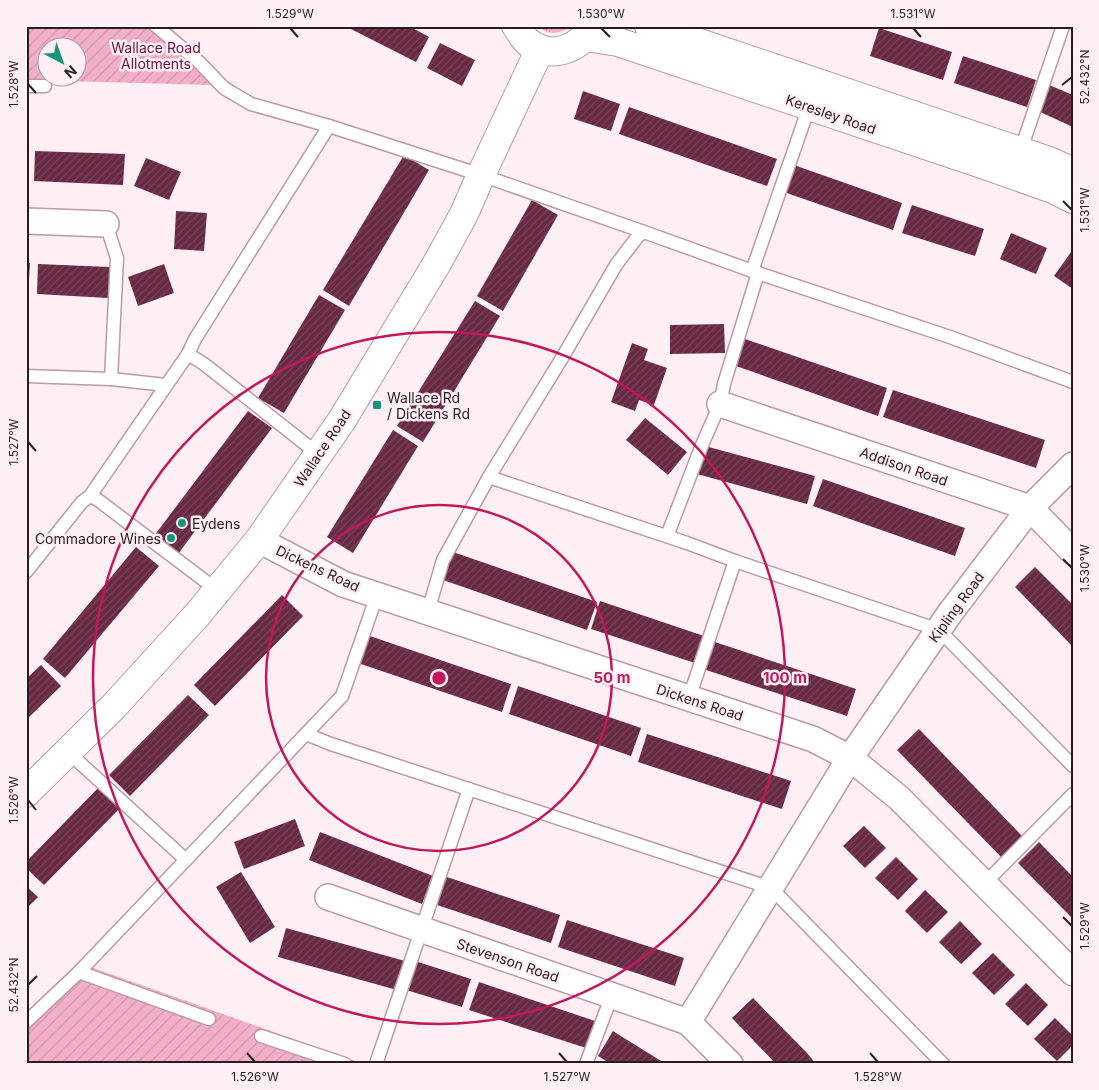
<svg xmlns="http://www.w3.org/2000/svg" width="1099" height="1090" font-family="Inter,sans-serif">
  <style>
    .grass { fill: url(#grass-tufts) }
    .garden { fill: url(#garden-furrows); fill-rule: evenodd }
    .building { fill: url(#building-hatch) }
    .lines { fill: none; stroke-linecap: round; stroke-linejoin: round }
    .lane-casing { stroke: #bb99a5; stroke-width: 15 }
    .street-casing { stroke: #bb99a5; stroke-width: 28 }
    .secondary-casing { stroke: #bb99a5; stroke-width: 30 }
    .lane { stroke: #fff; stroke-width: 12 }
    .street { stroke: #fff; stroke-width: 25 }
    .secondary { stroke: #fff; stroke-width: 28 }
    .ticks { fill: none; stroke: #291c21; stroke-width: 2 }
    .ring { fill: none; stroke: #c2185b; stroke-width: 2.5 }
    .poi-dot { fill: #15947c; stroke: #feeff4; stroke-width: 2 }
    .labels { text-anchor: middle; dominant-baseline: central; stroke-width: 5; stroke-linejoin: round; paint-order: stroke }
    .park-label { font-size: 14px; fill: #67113d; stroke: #feeff4 }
    .street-label { font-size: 14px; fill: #291c21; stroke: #feeff4 }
    .poi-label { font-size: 14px; fill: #291c21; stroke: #feeff4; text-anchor: start }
    .centre { fill: #c2185b; stroke: #feeff4; stroke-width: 2.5 }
    .ring-label { font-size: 15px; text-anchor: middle; font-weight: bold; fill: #c2185b; stroke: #feeff4; stroke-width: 5; stroke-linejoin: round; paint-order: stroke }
    .neatline { fill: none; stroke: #291c21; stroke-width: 2 }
    .ticks-label { font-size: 12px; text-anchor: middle; fill: #291c21 }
  </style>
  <defs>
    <pattern id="grass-tufts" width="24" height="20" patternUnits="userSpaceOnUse" patternTransform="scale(1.25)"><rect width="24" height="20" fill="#f2b0c8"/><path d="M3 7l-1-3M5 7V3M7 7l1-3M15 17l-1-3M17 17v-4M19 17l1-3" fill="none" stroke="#d097ac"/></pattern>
    <pattern id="garden-furrows" width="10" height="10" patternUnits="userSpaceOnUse" patternTransform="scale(1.25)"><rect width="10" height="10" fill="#f2b0c8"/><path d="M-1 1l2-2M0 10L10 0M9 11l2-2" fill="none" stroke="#d097ac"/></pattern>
    <pattern id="building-hatch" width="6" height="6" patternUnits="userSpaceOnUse" patternTransform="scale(1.25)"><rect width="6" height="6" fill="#672944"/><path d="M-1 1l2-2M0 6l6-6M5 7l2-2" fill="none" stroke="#79465c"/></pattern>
  </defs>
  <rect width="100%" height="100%" fill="#feeff4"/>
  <path class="grass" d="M538,26H572C561,34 548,36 538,26Z"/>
  <g class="garden">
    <path d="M26,26H169L213,72L214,79L211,85L26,80ZM48,48H78V78H48Z"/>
    <path d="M82,964L364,1064H26V1016Z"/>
  </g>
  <g class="building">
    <path d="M345,26H409L429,37L416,62Z"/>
    <path d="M879,28L952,52L943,80L870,56Z"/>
    <path d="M440,43L475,60L462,86L427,68Z"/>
    <path d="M963,56L1036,80L1027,107L954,83Z"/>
    <path d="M1049,85L1073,95V127L1038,111Z"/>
    <path d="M583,91L620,104L611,131L574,119Z"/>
    <path d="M629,107L777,159L767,186L619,134Z"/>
    <path d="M35,151L125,154L123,185L34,181Z"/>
    <path d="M404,155L429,170L349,306L323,290Z"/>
    <path d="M146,158L181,172L169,200L134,186Z"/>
    <path d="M791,164L902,203L893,230L781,191Z"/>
    <path d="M532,200L558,215L503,311L477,296Z"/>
    <path d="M912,205L984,229L975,256L902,233Z"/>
    <path d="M176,211L207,213L204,251L174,249Z"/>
    <path d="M1011,233L1047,248L1036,274L1000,259Z"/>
    <path d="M1071,252L1073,254V289L1054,276Z"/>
    <path d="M26,263H30L28,293H26Z"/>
    <path d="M38,264L110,267L108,298L37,294Z"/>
    <path d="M164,264L174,293L138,306L128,277Z"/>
    <path d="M319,295L345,310L284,413L258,398Z"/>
    <path d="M475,301L500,316L423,442L397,426Z"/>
    <path d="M724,324L725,353L670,354V325Z"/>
    <path d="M745,339L887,388L878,416L736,366Z"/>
    <path d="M632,343L648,349L644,360L667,368L654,405L639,400L635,411L611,402Z"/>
    <path d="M893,390L1045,440L1036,468L883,417Z"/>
    <path d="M248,411L272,428L178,554L154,536Z"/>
    <path d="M645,418L687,452L668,475L626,440Z"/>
    <path d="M393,430L418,446L353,553L327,537Z"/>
    <path d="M705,446L815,476L807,504L697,474Z"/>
    <path d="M823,479L965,528L955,556L813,506Z"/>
    <path d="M136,547L159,566L65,678L43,659Z"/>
    <path d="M453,552L597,602L587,630L443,580Z"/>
    <path d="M1035,567L1073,605V647L1015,587Z"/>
    <path d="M282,595L303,616L215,706L194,685Z"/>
    <path d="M600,601L707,637L698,664L591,629Z"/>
    <path d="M367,635L511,684L502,712L358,663Z"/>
    <path d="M712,641L856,689L847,716L703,669Z"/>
    <path d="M41,665L61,686L26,720V679Z"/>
    <path d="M518,686L641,728L631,756L509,714Z"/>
    <path d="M188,695L209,715L130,796L109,775Z"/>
    <path d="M919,729L1024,838L1003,859L897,750Z"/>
    <path d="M647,734L791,781L782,809L638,762Z"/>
    <path d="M102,784L123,805L44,885L26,868V862Z"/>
    <path d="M295,819L305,846L244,869L234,842Z"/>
    <path d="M864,826L886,848L865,868L843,846Z"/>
    <path d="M320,832L433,876L422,904L309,860Z"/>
    <path d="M1039,842L1073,877V919L1018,863Z"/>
    <path d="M896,857L918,879L898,900L875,878Z"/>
    <path d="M241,872L275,927L250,943L216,887Z"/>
    <path d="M444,876L560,915L551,943L434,904Z"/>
    <path d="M26,886L38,897L26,909Z"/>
    <path d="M925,890L948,912L927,933L905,911Z"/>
    <path d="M567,920L684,958L675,986L558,947Z"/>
    <path d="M960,921L982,944L961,964L939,942Z"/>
    <path d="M286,928L405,961L397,990L278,957Z"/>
    <path d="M993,953L1015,975L994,995L972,973Z"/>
    <path d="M412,960L471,979L462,1007L403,989Z"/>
    <path d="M479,982L595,1021L586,1048L469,1010Z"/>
    <path d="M1026,983L1048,1005L1028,1026L1005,1004Z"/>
    <path d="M753,998L807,1053L816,1064H776L732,1018Z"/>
    <path d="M1055,1018L1073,1036V1045L1057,1061L1034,1039Z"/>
    <path d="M613,1031L624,1038L666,1064H611L598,1056Z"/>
  </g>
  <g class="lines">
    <defs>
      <g id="lane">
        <path d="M156,26L199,62L224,88L251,104L329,126L481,175L644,232"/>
        <path d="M26,86H45"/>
        <path d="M1020,152L1063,26"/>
        <path d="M106,224L117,258L111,379"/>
        <path d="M752,271L809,107"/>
        <path d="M188,354L204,364L318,454"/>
        <path d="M26,376L111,379L166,385"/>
        <path d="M489,477L687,543L735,561L939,630L1073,766"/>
        <path d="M90,496L98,500L217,590"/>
        <path d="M667,536L702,445L720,404L724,384L758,273"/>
        <path d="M26,572L82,502L90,496L188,354L195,339L329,126"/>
        <path d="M428,611L443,560L489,477L562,358L616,265L638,236L644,232L758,273L950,337L1073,382"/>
        <path d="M689,698L735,561"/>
        <path d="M306,734L331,744L771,888L943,1064"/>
        <path d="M68,752L186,860"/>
        <path d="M984,884L1073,794"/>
        <path d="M79,972L209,1019"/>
        <path d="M26,1022L79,972L342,696L377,595"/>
        <path d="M261,1036L345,1064"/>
        <path d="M376,1064L469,789"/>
        <path d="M586,1064L612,995"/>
      </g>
      <g id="street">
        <path d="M26,221L106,224"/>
        <path d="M720,404L1030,508L1073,552"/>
        <path d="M259,540L343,584L813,739L850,758L899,798L1073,973"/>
        <path d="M328,897L688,1022L730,1064"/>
        <path d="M688,1022L850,758L950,613L1030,508L1073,465"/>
      </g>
      <g id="secondary">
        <path d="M516,26C520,31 523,38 528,42C551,61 579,49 593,26"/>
        <path d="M649,26L1049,161L1073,172"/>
        <path d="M586,37L618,42L979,163L1053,189L1073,199"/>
        <path d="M26,793L114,706L197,615L259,540L342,420L436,265L464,214L481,175L540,49"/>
      </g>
    </defs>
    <use href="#lane" class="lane-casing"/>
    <use href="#street" class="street-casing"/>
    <use href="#secondary" class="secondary-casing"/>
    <use href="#lane" class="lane"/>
    <use href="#street" class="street"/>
    <use href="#secondary" class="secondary"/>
  </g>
  <path class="ticks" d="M290,28L298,37M601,28L610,37M913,28L921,37M28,84L36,93M1062,85L1072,77M1063,201L1072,210M28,442L36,451M1063,559L1072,568M28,800L36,810M1063,917L1072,926M28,985L37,976M247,1053L255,1062M559,1053L567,1062M870,1053L878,1062"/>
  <g class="ring">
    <circle cx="439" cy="678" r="173"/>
    <circle cx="439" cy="678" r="346"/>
  </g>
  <g class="poi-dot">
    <rect x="372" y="400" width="10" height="10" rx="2.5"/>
    <circle cx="182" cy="523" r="5"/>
    <circle cx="171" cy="538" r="5"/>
  </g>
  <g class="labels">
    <g class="park-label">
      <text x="156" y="47">Wallace Road<tspan x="156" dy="16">Allotments</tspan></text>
    </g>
    <g class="street-label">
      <text transform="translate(831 114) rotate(19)">Keresley Road</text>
      <text transform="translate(322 448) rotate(-56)">Wallace Road</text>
      <text transform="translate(904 466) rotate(19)">Addison Road</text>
      <text transform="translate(318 568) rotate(25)">Dickens Road</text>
      <text transform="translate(956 607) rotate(-54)">Kipling Road</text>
      <text transform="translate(700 702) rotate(18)">Dickens Road</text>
      <text transform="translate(508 960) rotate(19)">Stevenson Road</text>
    </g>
    <g class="poi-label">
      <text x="387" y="397">Wallace Rd<tspan x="387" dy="16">/ Dickens Rd</tspan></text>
      <text x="192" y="523">Eydens</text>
      <text x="161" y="538" text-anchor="end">Commadore Wines</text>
    </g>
  </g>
  <circle cx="439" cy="678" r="8" class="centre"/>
  <g class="ring-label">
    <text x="612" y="683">50 m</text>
    <text x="785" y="683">100 m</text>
  </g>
  <rect width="1099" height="1090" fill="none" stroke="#feeff4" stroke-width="55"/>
  <g transform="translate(62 62) rotate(139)"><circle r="24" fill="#feeff4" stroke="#a99ba0"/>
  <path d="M0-4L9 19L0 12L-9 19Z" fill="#15947c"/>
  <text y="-8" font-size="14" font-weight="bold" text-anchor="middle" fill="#291c21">N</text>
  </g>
  <rect x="28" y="28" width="1044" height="1034" class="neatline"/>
  <g class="ticks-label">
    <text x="290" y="18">1.529°W</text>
    <text x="601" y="18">1.530°W</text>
    <text x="913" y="18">1.531°W</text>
    <text transform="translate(1085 77) rotate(-90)" y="4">52.432°N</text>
    <text transform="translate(14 84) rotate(-90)" y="4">1.528°W</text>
    <text transform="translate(1085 210) rotate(-90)" y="4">1.531°W</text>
    <text transform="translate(14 442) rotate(-90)" y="4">1.527°W</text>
    <text transform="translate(1085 568) rotate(-90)" y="4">1.530°W</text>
    <text transform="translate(14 800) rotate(-90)" y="4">1.526°W</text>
    <text transform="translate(1085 926) rotate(-90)" y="4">1.529°W</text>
    <text transform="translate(14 985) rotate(-90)" y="4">52.432°N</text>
    <text x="255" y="1081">1.526°W</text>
    <text x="567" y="1081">1.527°W</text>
    <text x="878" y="1081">1.528°W</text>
  </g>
</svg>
